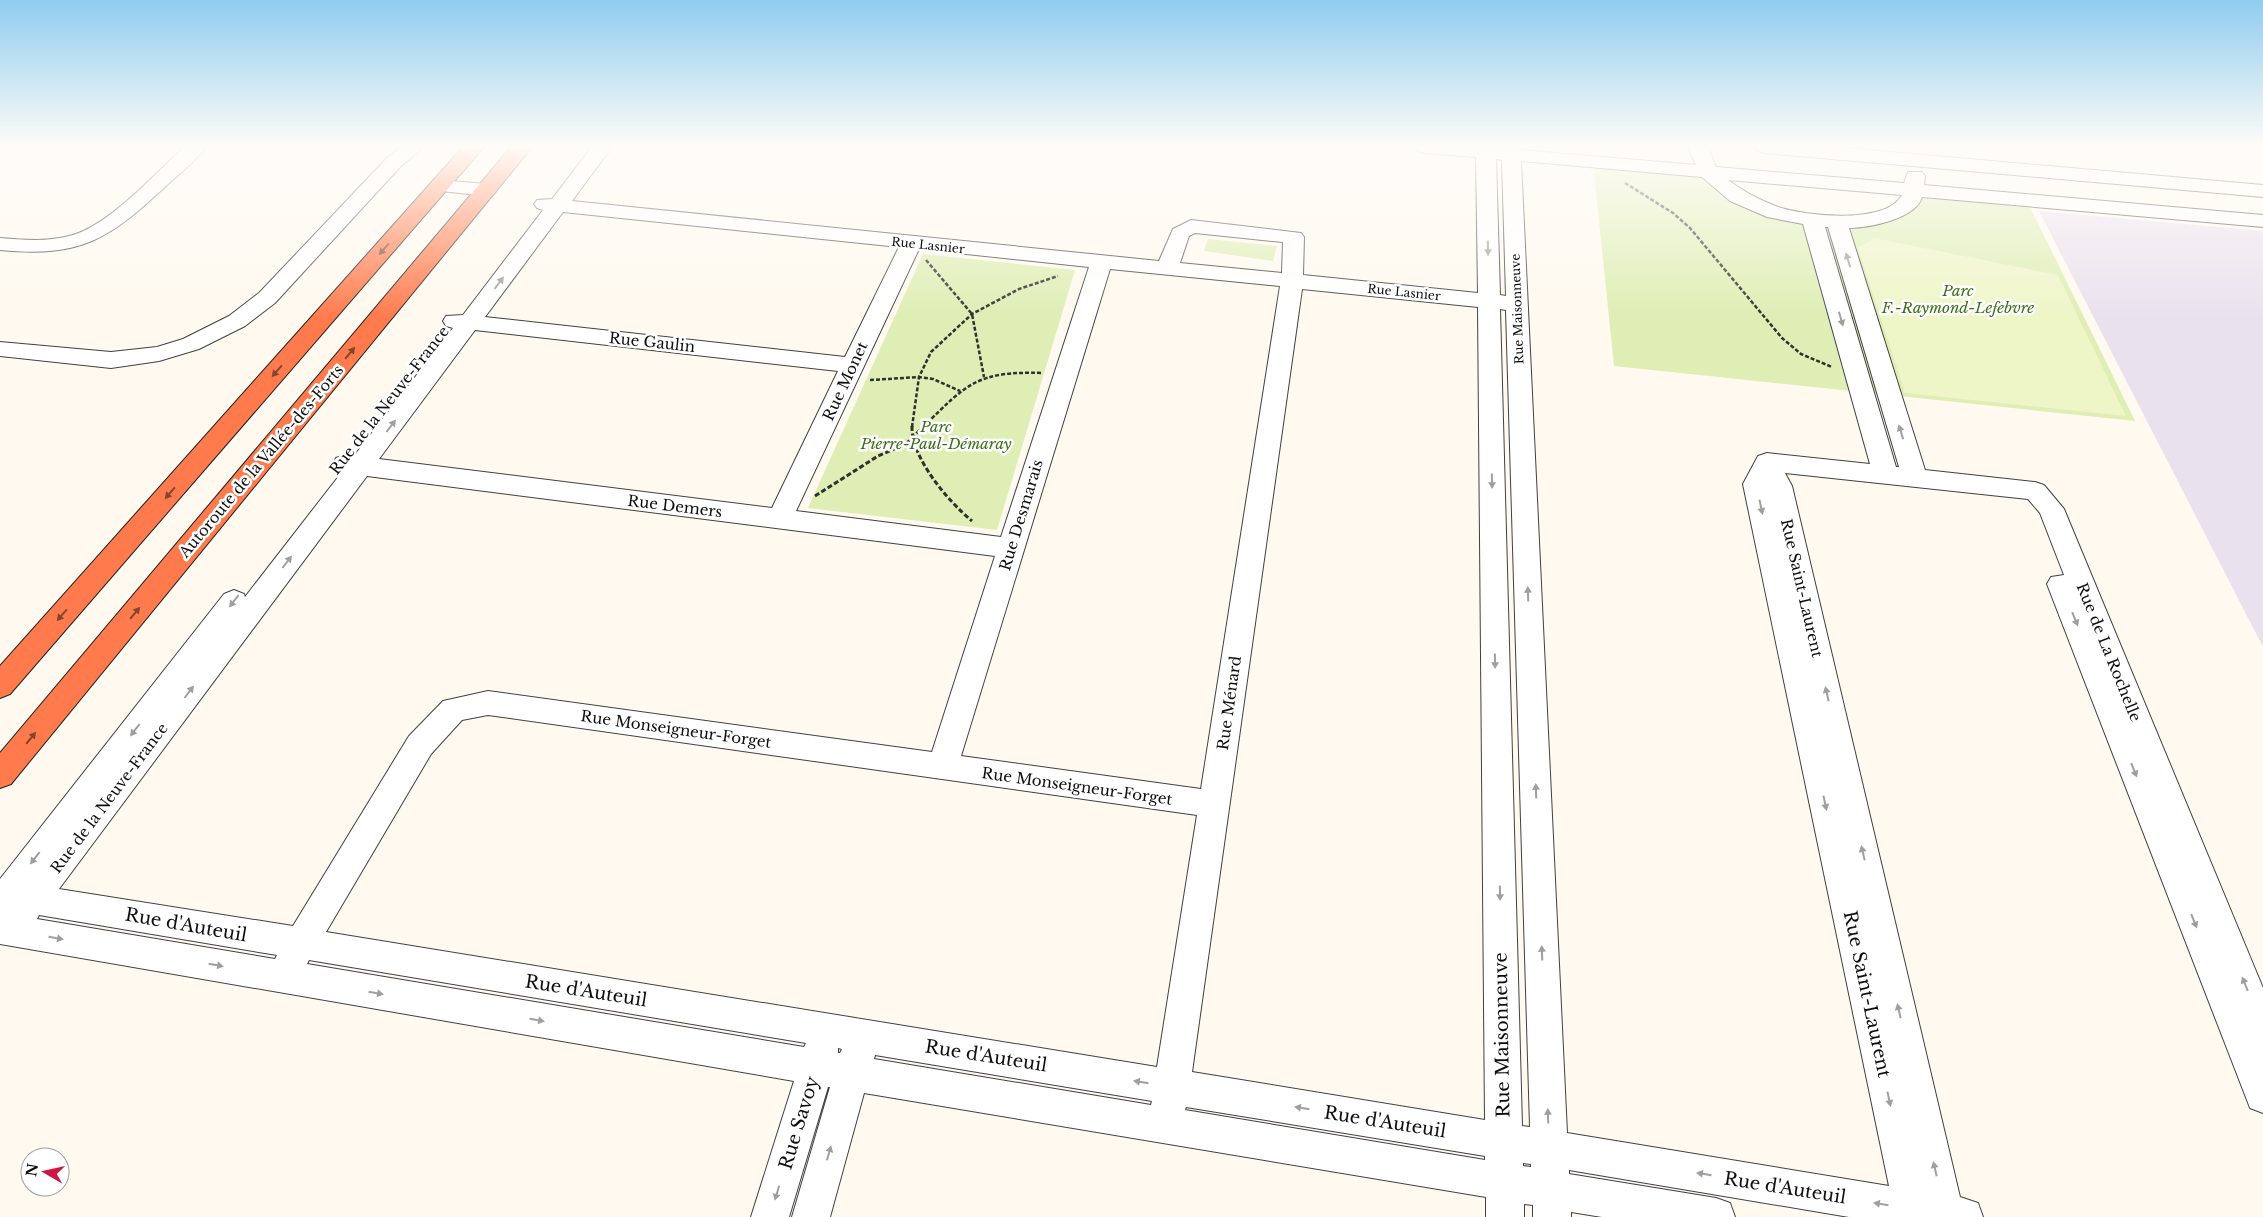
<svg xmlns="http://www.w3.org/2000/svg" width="2263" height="1217" font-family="'Libre Baskerville',serif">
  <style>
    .industrial { fill: #eae1ee }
    .green { fill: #deeeb4 }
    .pitch { fill: #eef5c7 }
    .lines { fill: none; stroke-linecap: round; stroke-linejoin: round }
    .minor-casing { stroke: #414141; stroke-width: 2 }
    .highway-casing { stroke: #1f1f1f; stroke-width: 2 }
    .path-far1 { stroke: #303030; stroke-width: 2.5; stroke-dasharray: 4 2; stroke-linecap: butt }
    .path { stroke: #303030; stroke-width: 3; stroke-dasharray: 5 2.5; stroke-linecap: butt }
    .minor { fill: #fff; fill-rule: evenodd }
    .highway { fill: #ff7b4d; fill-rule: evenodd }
    .oneway { fill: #9f9f9f }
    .oneway2 { fill: #86442e }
    .labels { text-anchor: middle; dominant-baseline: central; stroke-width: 5; stroke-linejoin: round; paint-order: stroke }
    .far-street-label { font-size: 12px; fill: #0e0e0e; stroke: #fff }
    .park-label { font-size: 15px; font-style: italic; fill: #3a6e16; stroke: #fff }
    .street-label { font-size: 15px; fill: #0e0e0e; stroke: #fff }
    .near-street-label { font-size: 18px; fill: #0e0e0e; stroke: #fff }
  </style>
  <rect width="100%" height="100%" fill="#fff9ef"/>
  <path class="industrial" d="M2039,211L2263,231V647Z"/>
  <g class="green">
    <path d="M1593,162L1703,170L1772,214L1869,222L1914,192L2027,201L2135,421L1614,366Z"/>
    <path d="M1208,239L1277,246L1273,261L1204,251Z"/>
    <path d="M923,254L1075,270L997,530L808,508Z"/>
  </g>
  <path class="pitch" d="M1874,238L2058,275L2126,416L1905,393L1858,248Z"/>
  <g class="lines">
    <defs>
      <g id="minor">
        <path d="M184,147H206C196,161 180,173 167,185C109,239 82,258 0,250V238C24,240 50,242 73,235C110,224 155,174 184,147Z"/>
        <path d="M401,147H424L401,166L275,303L245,326L199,349L159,361L111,368L0,356V342L111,352L157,347L183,339L229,316L259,293L387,158Z"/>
        <path d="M592,147H612L572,201L1159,261L1173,229L1191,220L1301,233L1304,237L1303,275L1478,293L1476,157L1425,153L1418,151L1415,147H1521V150L1696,165L1688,147H1708L1716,167L1904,183L1908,172H1922L1925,176L1924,185L2263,215V227L1922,197C1916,219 1868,228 1849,228L1925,470L2035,482L2044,485L2064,509L2263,988V1113L2250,1108L2245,1095L2047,584L2051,577L2064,575L2040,513L2028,499L1785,473L1792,486L1960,1197L1978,1203L1983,1217H1849L1569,1170V1174L1716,1198L1730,1203L1735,1217H1602L1571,1212V1217H1533V1205L1524,1204V1217H1486V1197L864,1093L830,1217H792L830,1087H828L789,1217H751L794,1081L0,944V879L224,594L234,590L244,594L245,597L342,472L336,470L333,464L336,458L345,455L354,456L453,328L446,326L443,321L446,316L463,315L543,210L537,208L534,204L537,200L552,199ZM1496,159L1502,160L1506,296L1500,295ZM1521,161L1702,177L1730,201L1767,217L1803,224L1870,464L1767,453L1758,456L1743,484L1889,1186L1567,1133ZM1728,180L1902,195C1886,225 1806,216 1778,207C1760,200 1744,192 1728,180ZM563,212L899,247L845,357L485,317ZM1825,227H1828L1899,467H1896ZM1195,233L1283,242L1282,273L1180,263L1189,236ZM919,249L1089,267L1001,537L796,511ZM1110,269L1280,286L1201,789L961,756ZM1302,289L1478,307L1485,1120L1192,1072ZM1500,309L1506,310L1530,1127L1522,1126ZM475,330L838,371L772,508L379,459ZM367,476L995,556L932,752L488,691L443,701L409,736L293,926L59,889ZM488,715L1197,815L1157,1067L326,932L431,754L462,720ZM39,915L277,955L275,959L37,919ZM309,960L806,1043L804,1047L307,964ZM838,1048L842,1049L840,1053H838ZM875,1055L1152,1101L1151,1105L874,1059ZM1186,1107L1485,1156V1160L1185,1110ZM1523,1163L1531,1164V1167L1523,1166Z"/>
        <path d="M1755,147H1834L2263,185V197L1765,153L1758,151Z"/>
        <path d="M439,180L487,184L494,186L497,190L494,194L487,196L432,190L429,186L432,182Z"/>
      </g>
      <g id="highway">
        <path d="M463,147H484L10,694L0,698V666Z"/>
        <path d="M511,147H532L11,784L0,788V753Z"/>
      </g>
    </defs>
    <use href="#minor" class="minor-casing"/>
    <use href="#highway" class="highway-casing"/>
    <g class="path-far1">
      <path d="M1625,183L1673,213L1690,228L1782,338L1801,354L1832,367"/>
      <path d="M926,260L972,314L984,377"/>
      <path d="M870,380L919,377L933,379L960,391"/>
      <path d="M912,427L919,377L931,352L972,314L1019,289L1058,276"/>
      <path d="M923,427C968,383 977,371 1043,373"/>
    </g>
    <g class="path">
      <path d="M912,426C911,458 948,501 972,521"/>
      <path d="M815,496L878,456L906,444L924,426"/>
    </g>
    <use href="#minor" class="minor"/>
    <use href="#highway" class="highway"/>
  </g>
  <defs><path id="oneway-solid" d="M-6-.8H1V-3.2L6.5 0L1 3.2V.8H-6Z" transform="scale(1.25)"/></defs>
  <g class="oneway">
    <use href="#oneway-solid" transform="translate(1488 248) rotate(89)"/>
    <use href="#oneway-solid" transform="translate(1848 260) rotate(-107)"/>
    <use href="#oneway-solid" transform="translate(499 283) rotate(-53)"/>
    <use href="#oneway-solid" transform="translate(1841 319) rotate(74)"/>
    <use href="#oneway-solid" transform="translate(391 426) rotate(-53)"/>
    <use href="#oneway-solid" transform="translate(1901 432) rotate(-107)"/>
    <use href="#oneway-solid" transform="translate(1492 481) rotate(89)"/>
    <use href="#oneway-solid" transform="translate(1761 507) rotate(78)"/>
    <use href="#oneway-solid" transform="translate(287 562) rotate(-53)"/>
    <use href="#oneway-solid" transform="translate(1528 594) rotate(-92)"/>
    <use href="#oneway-solid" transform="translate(234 601) rotate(128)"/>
    <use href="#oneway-solid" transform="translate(2075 619) rotate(68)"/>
    <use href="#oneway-solid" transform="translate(1495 661) rotate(89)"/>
    <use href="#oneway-solid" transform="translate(189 692) rotate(-53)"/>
    <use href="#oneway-solid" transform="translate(1827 694) rotate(-103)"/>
    <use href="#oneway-solid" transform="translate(135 730) rotate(128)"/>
    <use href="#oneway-solid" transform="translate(2134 770) rotate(68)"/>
    <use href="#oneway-solid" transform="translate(1536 791) rotate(-92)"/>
    <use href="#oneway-solid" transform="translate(1825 803) rotate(78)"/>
    <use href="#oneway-solid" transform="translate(1863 853) rotate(-103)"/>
    <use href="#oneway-solid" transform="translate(35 858) rotate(128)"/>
    <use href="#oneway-solid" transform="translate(1500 893) rotate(89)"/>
    <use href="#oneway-solid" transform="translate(2194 921) rotate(68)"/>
    <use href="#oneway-solid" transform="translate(56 938) rotate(10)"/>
    <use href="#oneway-solid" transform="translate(1542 953) rotate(-92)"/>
    <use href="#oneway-solid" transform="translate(216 965) rotate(10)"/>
    <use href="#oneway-solid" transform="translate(2245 984) rotate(-112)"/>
    <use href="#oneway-solid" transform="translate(376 993) rotate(10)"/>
    <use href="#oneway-solid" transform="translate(1899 1011) rotate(-103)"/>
    <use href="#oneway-solid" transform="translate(537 1020) rotate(10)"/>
    <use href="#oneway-solid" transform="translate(1141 1082) rotate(-171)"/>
    <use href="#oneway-solid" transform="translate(1889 1099) rotate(78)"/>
    <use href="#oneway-solid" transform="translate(1302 1108) rotate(-171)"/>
    <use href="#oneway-solid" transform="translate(1548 1116) rotate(-92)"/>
    <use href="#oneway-solid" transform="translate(829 1153) rotate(-74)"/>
    <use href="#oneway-solid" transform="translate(1935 1169) rotate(-103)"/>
    <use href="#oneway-solid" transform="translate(1704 1174) rotate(-171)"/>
    <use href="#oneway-solid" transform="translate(777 1193) rotate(107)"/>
    <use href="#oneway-solid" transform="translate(1881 1204) rotate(-171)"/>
  </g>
  <g class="oneway2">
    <use href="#oneway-solid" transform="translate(384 249) rotate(131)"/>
    <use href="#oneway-solid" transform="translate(350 353) rotate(-50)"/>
    <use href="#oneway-solid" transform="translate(277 371) rotate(131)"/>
    <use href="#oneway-solid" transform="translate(170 493) rotate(131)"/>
    <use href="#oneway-solid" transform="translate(135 613) rotate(-50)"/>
    <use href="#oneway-solid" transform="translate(62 615) rotate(131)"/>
    <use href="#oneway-solid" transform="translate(31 738) rotate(-50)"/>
  </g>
  <linearGradient id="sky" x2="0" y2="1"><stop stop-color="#90ccf0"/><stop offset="0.46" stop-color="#fffcf8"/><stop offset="1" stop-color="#fffcf8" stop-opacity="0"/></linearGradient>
  <rect width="2263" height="318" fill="url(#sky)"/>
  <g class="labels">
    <g class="far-street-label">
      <text transform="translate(928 245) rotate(6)">Rue Lasnier</text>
      <text transform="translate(1404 292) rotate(6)">Rue Lasnier</text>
      <text transform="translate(1517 309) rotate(-92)">Rue Maisonneuve</text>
    </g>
    <g class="park-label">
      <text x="1958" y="290">Parc<tspan x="1958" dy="17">F.-Raymond-Lefebvre</tspan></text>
      <text x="936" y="426">Parc<tspan x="936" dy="17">Pierre-Paul-Démaray</tspan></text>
    </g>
    <g class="street-label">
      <text transform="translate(652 342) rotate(6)">Rue Gaulin</text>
      <text transform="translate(845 381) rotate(-65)">Rue Monet</text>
      <text transform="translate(389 400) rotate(-52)">Rue de la Neuve-France</text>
      <text transform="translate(261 461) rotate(-50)">Autoroute de la Vallée-des-Forts</text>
      <text transform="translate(675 506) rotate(7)">Rue Demers</text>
      <text transform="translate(1021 515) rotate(-73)">Rue Desmarais</text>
      <text transform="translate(1802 588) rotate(77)">Rue Saint-Laurent</text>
      <text transform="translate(2109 652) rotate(68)">Rue de La Rochelle</text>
      <text transform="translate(1229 703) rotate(-82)">Rue Ménard</text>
      <text transform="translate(676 729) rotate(8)">Rue Monseigneur-Forget</text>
      <text transform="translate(1077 786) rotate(8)">Rue Monseigneur-Forget</text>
      <text transform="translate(109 798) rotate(-53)">Rue de la Neuve-France</text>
    </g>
    <g class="near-street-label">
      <text transform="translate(186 925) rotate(10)">Rue d'Auteuil</text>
      <text transform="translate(586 991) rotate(9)">Rue d'Auteuil</text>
      <text transform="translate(1867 994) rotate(78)">Rue Saint-Laurent</text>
      <text transform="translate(1502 1035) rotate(-91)">Rue Maisonneuve</text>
      <text transform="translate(986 1056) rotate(9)">Rue d'Auteuil</text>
      <text transform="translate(1385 1122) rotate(9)">Rue d'Auteuil</text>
      <text transform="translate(799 1123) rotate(-73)">Rue Savoy</text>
      <text transform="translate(1785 1188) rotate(9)">Rue d'Auteuil</text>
    </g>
  </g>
  <g transform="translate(45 1172) rotate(279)"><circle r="24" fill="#ffffff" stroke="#9f9f9f"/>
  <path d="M0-4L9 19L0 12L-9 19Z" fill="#ce1643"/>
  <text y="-8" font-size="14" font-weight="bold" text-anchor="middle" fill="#0e0e0e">N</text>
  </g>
</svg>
